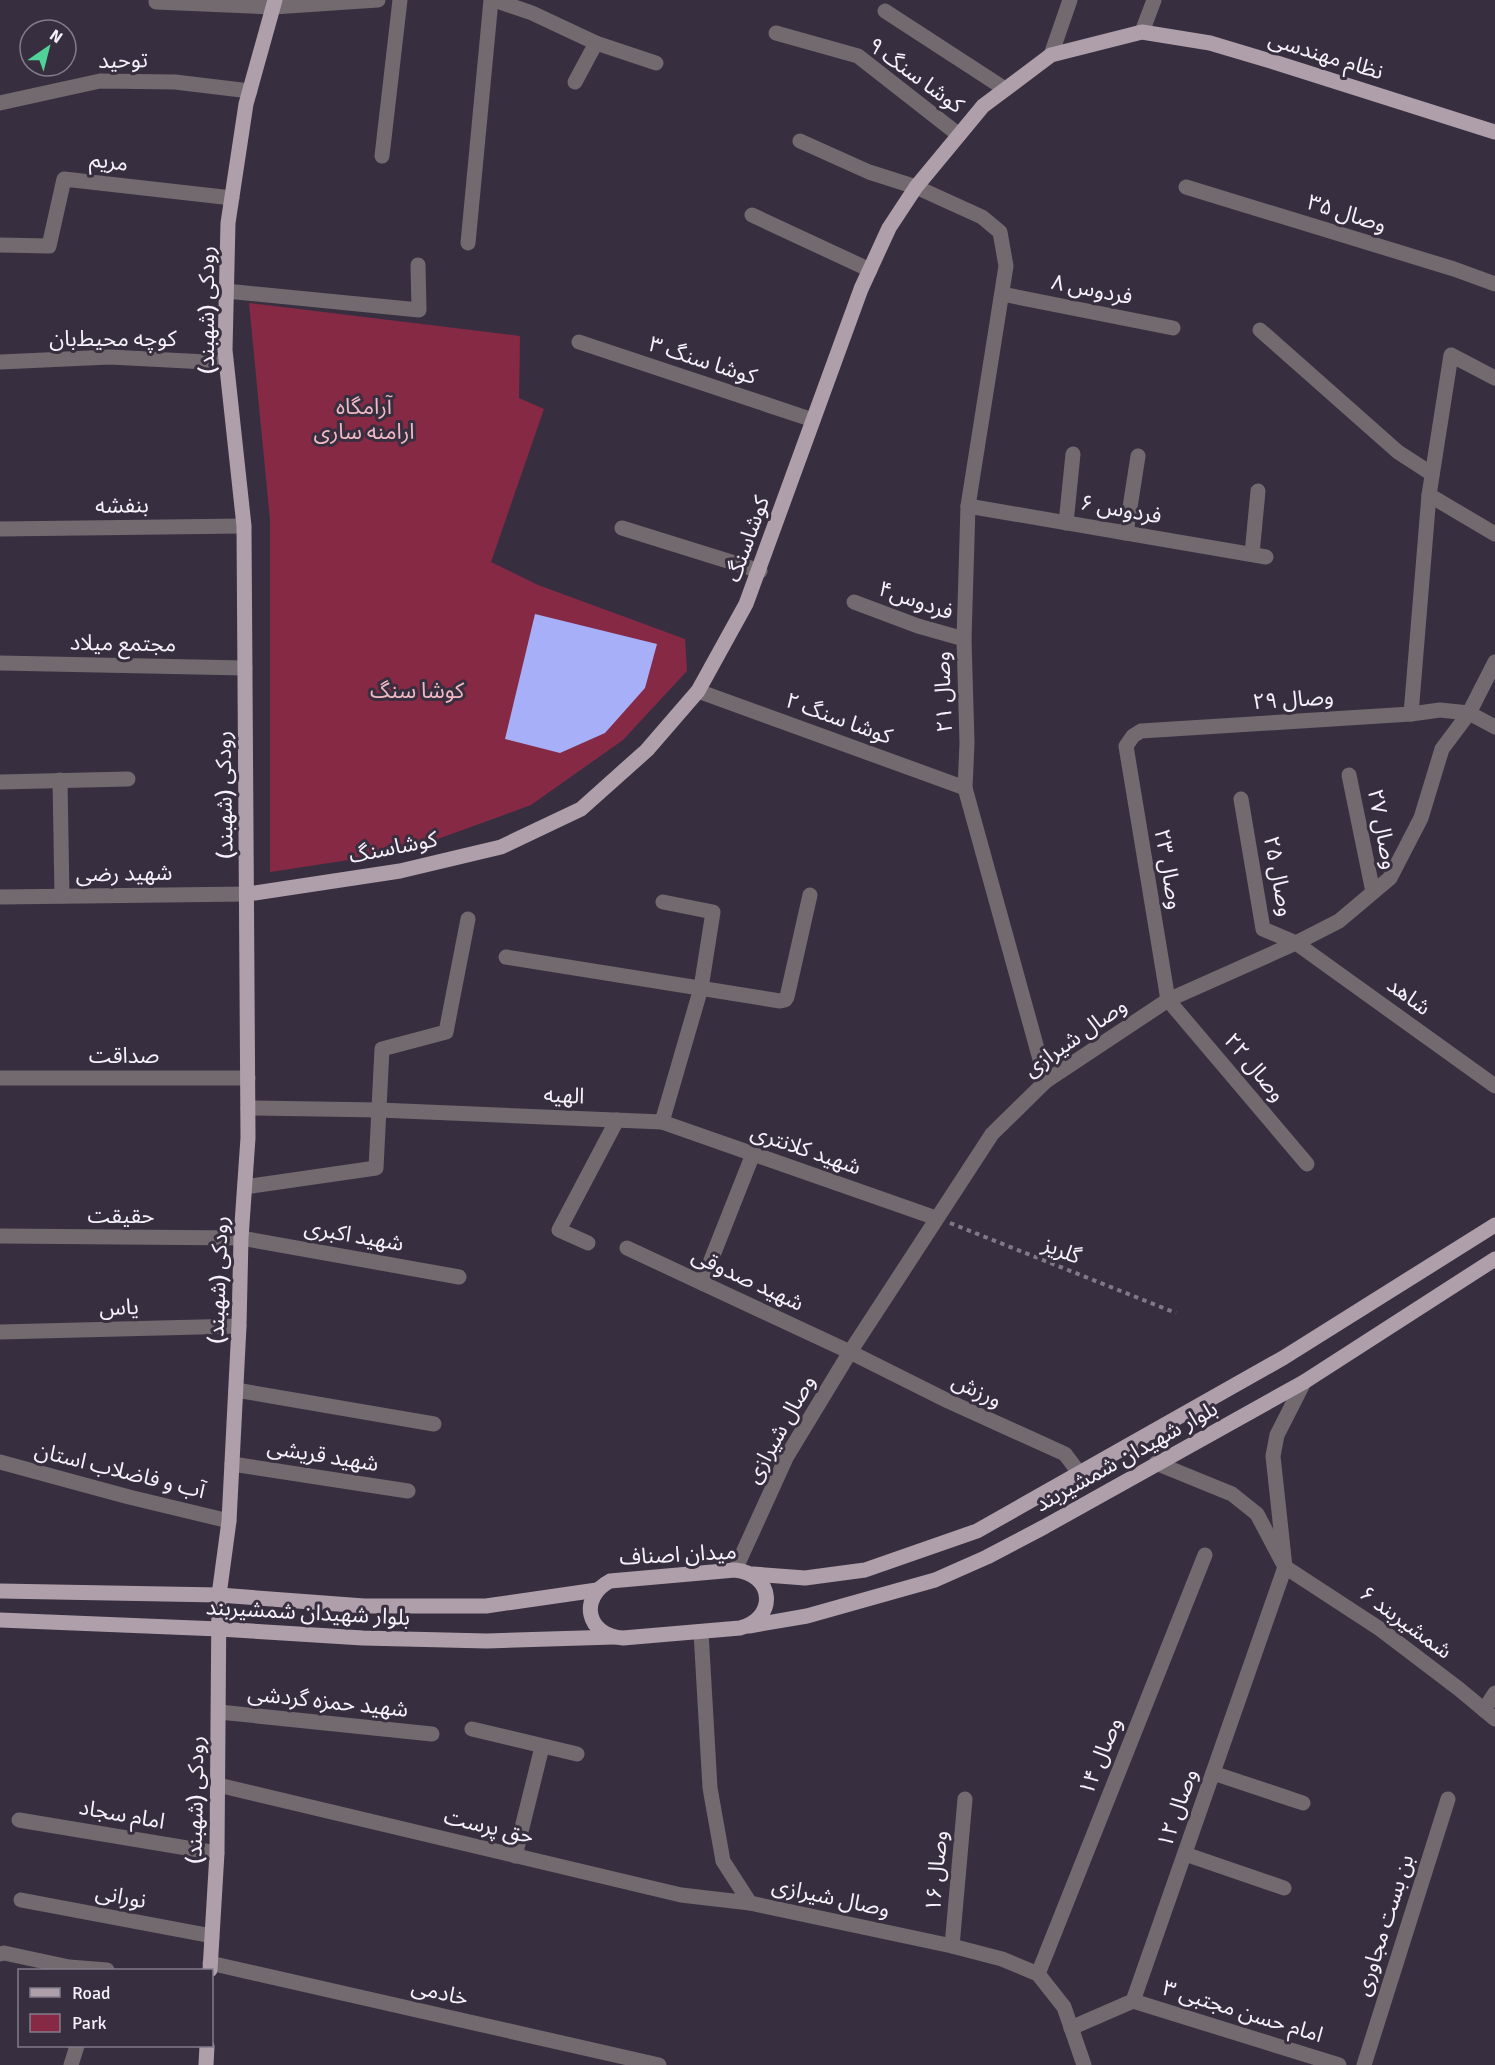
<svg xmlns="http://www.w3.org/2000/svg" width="1495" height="2065" font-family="Signika,'Noto Sans Arabic',sans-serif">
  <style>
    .green { fill: #862945 }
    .building { fill: #a6aff8 }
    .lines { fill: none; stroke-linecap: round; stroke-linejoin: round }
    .path { stroke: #807986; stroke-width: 4; stroke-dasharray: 4.5 4.5; stroke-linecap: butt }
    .minor { stroke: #726a6f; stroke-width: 15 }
    .major { stroke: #af9faa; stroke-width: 15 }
    .labels { text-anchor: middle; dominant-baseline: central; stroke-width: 6; stroke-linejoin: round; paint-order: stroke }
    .street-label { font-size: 22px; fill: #f6f1fb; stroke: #372f3f }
    .park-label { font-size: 22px; fill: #f0b9c4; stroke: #372f3f }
  </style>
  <rect width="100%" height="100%" fill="#372f3f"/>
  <path class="green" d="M249,303L520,336L519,398L544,409L491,562L538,585L685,639L687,671L623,740L531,805L402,852L270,872V520Z"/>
  <path class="building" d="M535,614L657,644L645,688L605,733L560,753L505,739Z"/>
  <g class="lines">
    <path class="path" d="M950,1223L1176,1313"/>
    <g class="minor">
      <path d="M494,0L532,13L596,43L656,63"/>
      <path d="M156,2L273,7L378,0"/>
      <path d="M885,11L1005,89"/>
      <path d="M1142,32L1154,0"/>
      <path d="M776,33L858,56L959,135"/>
      <path d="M1051,55L1070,0"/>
      <path d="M575,82L596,43"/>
      <path d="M0,103L100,81L175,82L250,91"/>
      <path d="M800,141L869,172L916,187L982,217L1000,232L1006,266L968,506L964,639L967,743L965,788L1046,1081"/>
      <path d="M382,156L400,0"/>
      <path d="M1186,187L1454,269L1495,284"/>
      <path d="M752,215L870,270"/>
      <path d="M468,243L491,0"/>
      <path d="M0,245L49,246L64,179L232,198"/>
      <path d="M226,291L419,310L418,265"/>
      <path d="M1002,294L1173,328"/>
      <path d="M1260,330L1398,452L1432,474"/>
      <path d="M579,342L813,420"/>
      <path d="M0,362L110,357L226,363"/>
      <path d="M1429,495L1495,534"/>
      <path d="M968,506L1266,557"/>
      <path d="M1066,523L1073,454"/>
      <path d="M622,528L760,571"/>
      <path d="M0,529L244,526"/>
      <path d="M1126,533L1138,456"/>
      <path d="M1252,554L1258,491"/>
      <path d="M854,602L918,626L964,639"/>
      <path d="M0,663L245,668"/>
      <path d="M698,691L965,788"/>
      <path d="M1411,714L1429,495L1451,355L1495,378"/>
      <path d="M1349,775L1373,892"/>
      <path d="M60,780L62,896"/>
      <path d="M0,782L128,779"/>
      <path d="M1241,799L1263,929L1296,943L1495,1086"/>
      <path d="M0,897L248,894"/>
      <path d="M506,957L780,1001L785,1000L787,997L810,895"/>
      <path d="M0,1078H248"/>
      <path d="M248,1108L379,1110L662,1122L701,988L713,912L663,902"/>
      <path d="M662,1122L936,1218"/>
      <path d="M1307,1164L1168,1000L1126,746L1133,736L1141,731L1411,714L1440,710L1469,713L1495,727"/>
      <path d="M245,1187L376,1168L382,1049L446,1032L468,919"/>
      <path d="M0,1236L241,1238L459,1277"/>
      <path d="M588,1243L559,1230L617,1120"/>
      <path d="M627,1248L850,1352L948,1401L1065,1454L1080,1474"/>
      <path d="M702,1283L753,1154"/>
      <path d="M0,1332L239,1326"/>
      <path d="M236,1390L434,1424"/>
      <path d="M0,1462L129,1497L229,1521"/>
      <path d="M1156,1463L1232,1494L1257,1514L1285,1567L1380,1629L1459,1689L1495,1719"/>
      <path d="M232,1464L408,1491"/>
      <path d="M735,1570L787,1456L850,1352L992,1134L1046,1081L1168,1000L1296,943L1339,921L1390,878L1421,818L1442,749L1469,713L1495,662"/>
      <path d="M701,1632L710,1788L723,1861L750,1903"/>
      <path d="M1484,1710L1495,1693"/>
      <path d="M219,1712L432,1734"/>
      <path d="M472,1729L577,1754"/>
      <path d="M1213,1773L1303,1803"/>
      <path d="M218,1785L681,1895L750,1903L952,1946L1002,1959L1038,1974L1064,2007L1084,2065"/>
      <path d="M19,1820L217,1853"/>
      <path d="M1185,1854L1284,1888"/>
      <path d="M515,1856L542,1747"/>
      <path d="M21,1900L212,1936"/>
      <path d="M952,1946L965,1799"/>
      <path d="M0,1954L4,1953L69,1967L107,1970"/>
      <path d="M210,1963L659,2065"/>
      <path d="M1038,1974L1205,1555"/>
      <path d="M1133,2001L1339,2065"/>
      <path d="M1071,2028L1133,2001L1285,1567L1273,1456L1277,1435L1304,1382"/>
      <path d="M71,2065L77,2046"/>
      <path d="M1364,2065L1448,1799"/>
    </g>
    <g class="major">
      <path d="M248,894L400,871L501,847L581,809L647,750L698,691L746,604L861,289L889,228L916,187L983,106L1051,55L1142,32L1210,43L1277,63L1495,132"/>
      <path d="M735,1570C774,1574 778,1618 740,1628L623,1638C587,1636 578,1598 610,1581Z"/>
      <path d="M753,1574L805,1578L865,1570L977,1531L1283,1358L1495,1225"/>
      <path d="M0,1591L219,1595L364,1606H486L597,1590"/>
      <path d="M0,1620L219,1629L363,1638L487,1641L614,1637"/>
      <path d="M749,1626L807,1616L935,1580L987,1557L1044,1527L1304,1382L1495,1259"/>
      <path d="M210,1970L217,1853L219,1595L229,1521L239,1326L241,1238L248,1138L244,526L225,350L228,223L246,104L275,0"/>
      <path d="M206,2065L207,2046"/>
    </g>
  </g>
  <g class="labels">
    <g class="street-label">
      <text transform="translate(1326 55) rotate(17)">نظام مهندسی</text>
      <text transform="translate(123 60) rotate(-1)">توحید</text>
      <text transform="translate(916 75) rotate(36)">کوشا سنگ ۹</text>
      <text transform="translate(109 161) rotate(7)">مریم</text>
      <text transform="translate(1347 213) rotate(17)">وصال ۳۵</text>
      <text transform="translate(1092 289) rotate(11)">فردوس ۸</text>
      <text transform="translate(206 310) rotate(-90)">رودکی (شهبند)</text>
      <text x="113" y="338">کوچه محیط‌بان</text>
      <text transform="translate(703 360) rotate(18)">کوشا سنگ ۳</text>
      <text transform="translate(122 505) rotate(-1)">بنفشه</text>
      <text transform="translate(1121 509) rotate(10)">فردوس ۶</text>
      <text transform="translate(747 539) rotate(-70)">کوشاسنگ</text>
      <text transform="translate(916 600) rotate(19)">فردوس۴</text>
      <text transform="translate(123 643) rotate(1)">مجتمع میلاد</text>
      <text transform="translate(943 692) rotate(-92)">وصال ۲۱</text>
      <text transform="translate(1293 699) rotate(-4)">وصال ۲۹</text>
      <text transform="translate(839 718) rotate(20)">کوشا سنگ ۲</text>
      <text transform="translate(224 795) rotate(-91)">رودکی (شهبند)</text>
      <text transform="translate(1383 829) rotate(79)">وصال ۲۷</text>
      <text transform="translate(393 847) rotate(-11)">کوشاسنگ</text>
      <text transform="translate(1169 869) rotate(80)">وصال ۲۳</text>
      <text transform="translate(124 873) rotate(-1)">شهید رضی</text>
      <text transform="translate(1279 876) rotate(79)">وصال ۲۵</text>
      <text transform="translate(1409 996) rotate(36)">شاهد</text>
      <text transform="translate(1075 1037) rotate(-35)">وصال شیرازی</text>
      <text x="124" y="1055">صداقت</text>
      <text transform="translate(1255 1067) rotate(50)">وصال ۲۲</text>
      <text transform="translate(564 1095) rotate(3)">الهیه</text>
      <text transform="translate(806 1149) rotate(19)">شهید کلانتری</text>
      <text x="121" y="1215">حقیقت</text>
      <text transform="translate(354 1235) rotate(10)">شهید اکبری</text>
      <text transform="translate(1062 1250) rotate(22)">گلریز</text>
      <text transform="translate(748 1279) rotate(25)">شهید صدوقی</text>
      <text transform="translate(218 1280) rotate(-88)">رودکی (شهبند)</text>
      <text transform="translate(119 1307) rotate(-2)">یاس</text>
      <text transform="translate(977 1390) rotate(25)">ورزش</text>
      <text transform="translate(780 1429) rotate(-61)">وصال شیرازی</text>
      <text transform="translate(323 1455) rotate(9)">شهید قریشی</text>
      <text transform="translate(1126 1456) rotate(-29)">بلوار شهیدان شمشیربند</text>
      <text transform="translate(120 1470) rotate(14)">آب و فاضلاب استان</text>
      <text transform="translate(678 1554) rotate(-3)">میدان اصناف</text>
      <text transform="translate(308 1612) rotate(3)">بلوار شهیدان شمشیربند</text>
      <text transform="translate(1406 1622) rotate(36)">شمشیربند ۶</text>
      <text transform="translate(328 1701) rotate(6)">شهید حمزه گردشی</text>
      <text transform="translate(1100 1756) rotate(-68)">وصال ۱۴</text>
      <text transform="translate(195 1800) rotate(-89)">رودکی (شهبند)</text>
      <text transform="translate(1177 1808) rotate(-71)">وصال ۱۲</text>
      <text transform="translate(122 1814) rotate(10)">امام سجاد</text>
      <text transform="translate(489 1826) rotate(13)">حق پرست</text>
      <text transform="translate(936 1871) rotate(-85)">وصال ۱۶</text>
      <text transform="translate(121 1896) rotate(11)">نورانی</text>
      <text transform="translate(831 1897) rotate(12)">وصال شیرازی</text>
      <text transform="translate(1384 1925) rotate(-72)">بن بست مجاوری</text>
      <text transform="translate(440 1992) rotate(13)">خادمی</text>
      <text transform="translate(1243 2011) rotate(17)">امام حسن مجتبی ۳</text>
    </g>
    <g class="park-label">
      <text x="364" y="406">آرامگاه<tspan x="364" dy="25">ارامنه ساری</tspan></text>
      <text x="417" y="690">کوشا سنگ</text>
    </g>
  </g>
  <rect x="18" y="1969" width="195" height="78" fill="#372f3f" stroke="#837d8a" stroke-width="1.5"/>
  <rect x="30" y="1988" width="30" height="9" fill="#af9faa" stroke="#837d8a" stroke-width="1.5"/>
  <text x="72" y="1999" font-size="18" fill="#f6f1fb">Road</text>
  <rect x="30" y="2014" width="30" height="18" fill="#862945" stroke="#837d8a" stroke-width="1.5"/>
  <text x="72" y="2029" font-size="18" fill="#f6f1fb">Park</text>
  <g transform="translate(48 48) rotate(35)"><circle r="28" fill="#372f3f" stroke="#837d8a" stroke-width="1.5"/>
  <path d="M0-4.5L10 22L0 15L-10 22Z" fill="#50d398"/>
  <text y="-9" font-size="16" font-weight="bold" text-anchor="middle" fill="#f6f1fb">N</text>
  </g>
</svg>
